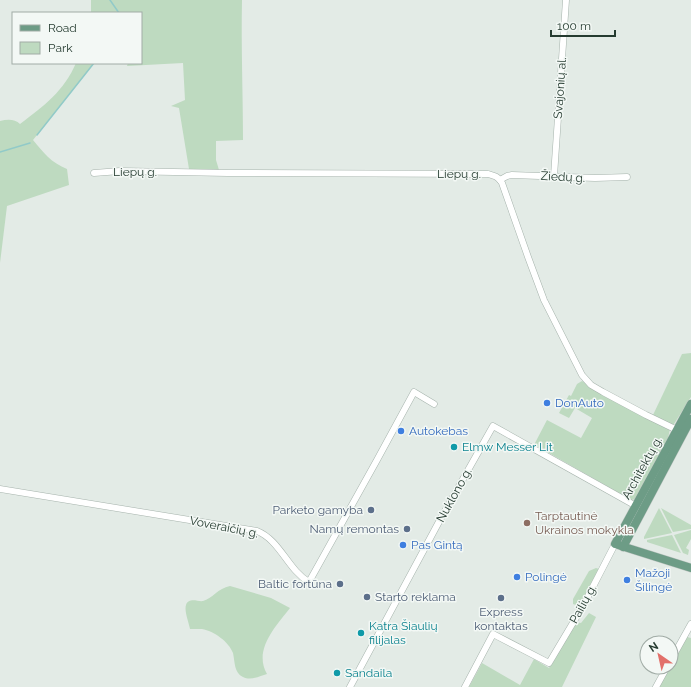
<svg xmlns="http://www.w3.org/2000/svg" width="691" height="687" font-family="Raleway,sans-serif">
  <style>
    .green { fill: #bedac0 }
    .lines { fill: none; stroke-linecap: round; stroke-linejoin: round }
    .stream { stroke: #91cac8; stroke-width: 1.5 }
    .minor-casing { stroke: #a6b3ac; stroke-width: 7 }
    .major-casing { stroke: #c2c8c5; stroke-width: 9 }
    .minor { stroke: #fff; stroke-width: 6 }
    .major { stroke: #6d9c86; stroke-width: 8 }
    .shop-dot { fill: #3f7fe0; stroke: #f3f8f5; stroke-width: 1.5 }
    .culture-dot { fill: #0f9aa8; stroke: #f3f8f5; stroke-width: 1.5 }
    .service-dot { fill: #5c6f8a; stroke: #f3f8f5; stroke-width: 1.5 }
    .education-dot { fill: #8d6e63; stroke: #f3f8f5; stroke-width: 1.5 }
    .labels { text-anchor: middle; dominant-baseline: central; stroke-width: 3; stroke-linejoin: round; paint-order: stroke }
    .street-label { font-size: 12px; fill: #253b30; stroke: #f3f8f5 }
    .shop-label { font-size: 12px; fill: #366cbe; stroke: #f3f8f5; text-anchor: start }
    .culture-label { font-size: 12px; fill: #0d838f; stroke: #f3f8f5; text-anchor: start }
    .service-label { font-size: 12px; fill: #4e5e75; stroke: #f3f8f5; text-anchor: end }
    .education-label { font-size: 12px; fill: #785e54; stroke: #f3f8f5; text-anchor: start }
  </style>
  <rect width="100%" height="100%" fill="#e3ebe6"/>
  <g class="green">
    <path d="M91,0H242C241,47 243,93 243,140L216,141V160L219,170L189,169L179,108L171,106L185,100L183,63L127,66L128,63H141V33L142,30L141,26V13H91Z"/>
    <path d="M76,63H94L33,140C44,153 50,162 67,169L69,185L7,206L0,263V121C8,119 15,119 20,124C44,106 64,91 76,63Z"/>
    <path d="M691,353V397L674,424L671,425L653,415L682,354Z"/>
    <path d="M582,381L587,384L670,429L667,443L636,499L631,500L535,445V443L547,420L581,438L592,418L575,408L569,418L559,413L569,395L571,396L577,384Z"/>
    <path d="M659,508L672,533L644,539V537Z"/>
    <path d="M661,508L691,525V529L673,532Z"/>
    <path d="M691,530V539L686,548L689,550L688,555L683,553L674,535Z"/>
    <path d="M672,535L681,553L647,542V540Z"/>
    <path d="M596,568L599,569L580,604L576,605L573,604V599L589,571Z"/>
    <path d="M230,586L271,598L290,608C276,626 253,650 267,674C260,676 251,681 243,677C234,673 235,662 233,653C229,642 214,631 202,629C198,629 194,629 190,629C189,623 184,611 186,605C189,597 198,602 203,601C212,599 218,588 230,586Z"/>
    <path d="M589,613L596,617L562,687H469L482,663L520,685L534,659L549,668L576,622L581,623Z"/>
    <path d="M687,637L691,638V687H659Z"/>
  </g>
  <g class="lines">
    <g class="stream">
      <path d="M110,0L119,13"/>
      <path d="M37,135L94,63"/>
      <path d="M0,152L30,143"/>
    </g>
    <defs>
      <g id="minor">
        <path d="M94,173L120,171L228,173L488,174C495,176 499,177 502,183L528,257L544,300L582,375L591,385L603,392L646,415L677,430"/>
        <path d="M554,176L566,0"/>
        <path d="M500,180L507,176L512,175L595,178L627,177"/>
        <path d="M0,489L257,531C280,540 288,570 309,582L377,460L414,392L434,404"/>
        <path d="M671,660L691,624"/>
        <path d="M350,687L441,518L493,426L636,506"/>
        <path d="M465,687L493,634L549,663L583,606L615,544"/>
        <path d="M656,687L667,667"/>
      </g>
      <g id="major">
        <path d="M691,404L615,544L691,568"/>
        <path d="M623,547L691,419"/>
      </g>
    </defs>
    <use href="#minor" class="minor-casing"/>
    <use href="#major" class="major-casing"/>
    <use href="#minor" class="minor"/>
    <use href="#major" class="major"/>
  </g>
  <g class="shop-dot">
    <circle cx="547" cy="403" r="4"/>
    <circle cx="401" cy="431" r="4"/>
    <circle cx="403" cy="545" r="4"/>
    <circle cx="517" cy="577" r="4"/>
    <circle cx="627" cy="580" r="4"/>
  </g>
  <g class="culture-dot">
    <circle cx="454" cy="447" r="4"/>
    <circle cx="361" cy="633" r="4"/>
    <circle cx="337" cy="673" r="4"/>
  </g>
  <g class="service-dot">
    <circle cx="371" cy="510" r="4"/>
    <circle cx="407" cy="529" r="4"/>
    <circle cx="340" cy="584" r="4"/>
    <circle cx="367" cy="597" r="4"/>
    <circle cx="501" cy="598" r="4"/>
  </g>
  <circle class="education-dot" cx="527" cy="523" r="4"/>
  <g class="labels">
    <g class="street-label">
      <text transform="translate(560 88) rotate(-86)">Svajonių al.</text>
      <text x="135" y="172">Liepų g.</text>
      <text x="459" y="174">Liepų g.</text>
      <text transform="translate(563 177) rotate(3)">Žiedų g.</text>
      <text transform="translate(642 468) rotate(-61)">Architektų g.</text>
      <text transform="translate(454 495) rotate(-61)">Nuklono g.</text>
      <text transform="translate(224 527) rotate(11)">Voveraičių g.</text>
      <text transform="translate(583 604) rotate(-61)">Pailių g.</text>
    </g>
    <g class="shop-label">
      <text x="555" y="403">DonAuto</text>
      <text x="409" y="431">Autokebas</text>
      <text x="411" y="545">Pas Gintą</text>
      <text x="635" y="573">Mažoji<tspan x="635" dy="14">Šilingė</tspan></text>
      <text x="525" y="577">Polingė</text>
    </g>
    <g class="culture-label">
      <text x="462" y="447">Elmw Messer Lit</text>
      <text x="369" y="626">Katra Šiaulių<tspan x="369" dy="14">filijalas</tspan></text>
      <text x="345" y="673">Sandaila</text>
    </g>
    <g class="service-label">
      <text x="363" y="510">Parketo gamyba</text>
      <text x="399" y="529">Namų remontas</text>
      <text x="332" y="584">Baltic fortūna</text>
      <text x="375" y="597" text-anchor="start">Starto reklama</text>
      <text x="501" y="612" text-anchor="middle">Express<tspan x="501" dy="14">kontaktas</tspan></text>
    </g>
    <g class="education-label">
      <text x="535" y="516">Tarptautinė<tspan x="535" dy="14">Ukrainos mokykla</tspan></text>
    </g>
  </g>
  <rect x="12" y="12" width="130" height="52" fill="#f3f8f5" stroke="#a1aca6"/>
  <rect x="20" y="25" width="20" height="6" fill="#6d9c86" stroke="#a1aca6"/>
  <text x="48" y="32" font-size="12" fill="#253b30">Road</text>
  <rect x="20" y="42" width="20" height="12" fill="#bedac0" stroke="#a1aca6"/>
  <text x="48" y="52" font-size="12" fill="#253b30">Park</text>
  <g transform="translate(659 655) rotate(326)"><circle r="19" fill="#f3f8f5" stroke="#a1aca6"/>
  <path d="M0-3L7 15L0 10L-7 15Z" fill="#e2706a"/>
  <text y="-6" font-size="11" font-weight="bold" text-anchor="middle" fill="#253b30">N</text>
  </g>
  <path d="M551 30v6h64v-6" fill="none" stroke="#253b30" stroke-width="2"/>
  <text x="557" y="30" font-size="12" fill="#253b30" stroke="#f3f8f5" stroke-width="3" paint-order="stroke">100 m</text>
</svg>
